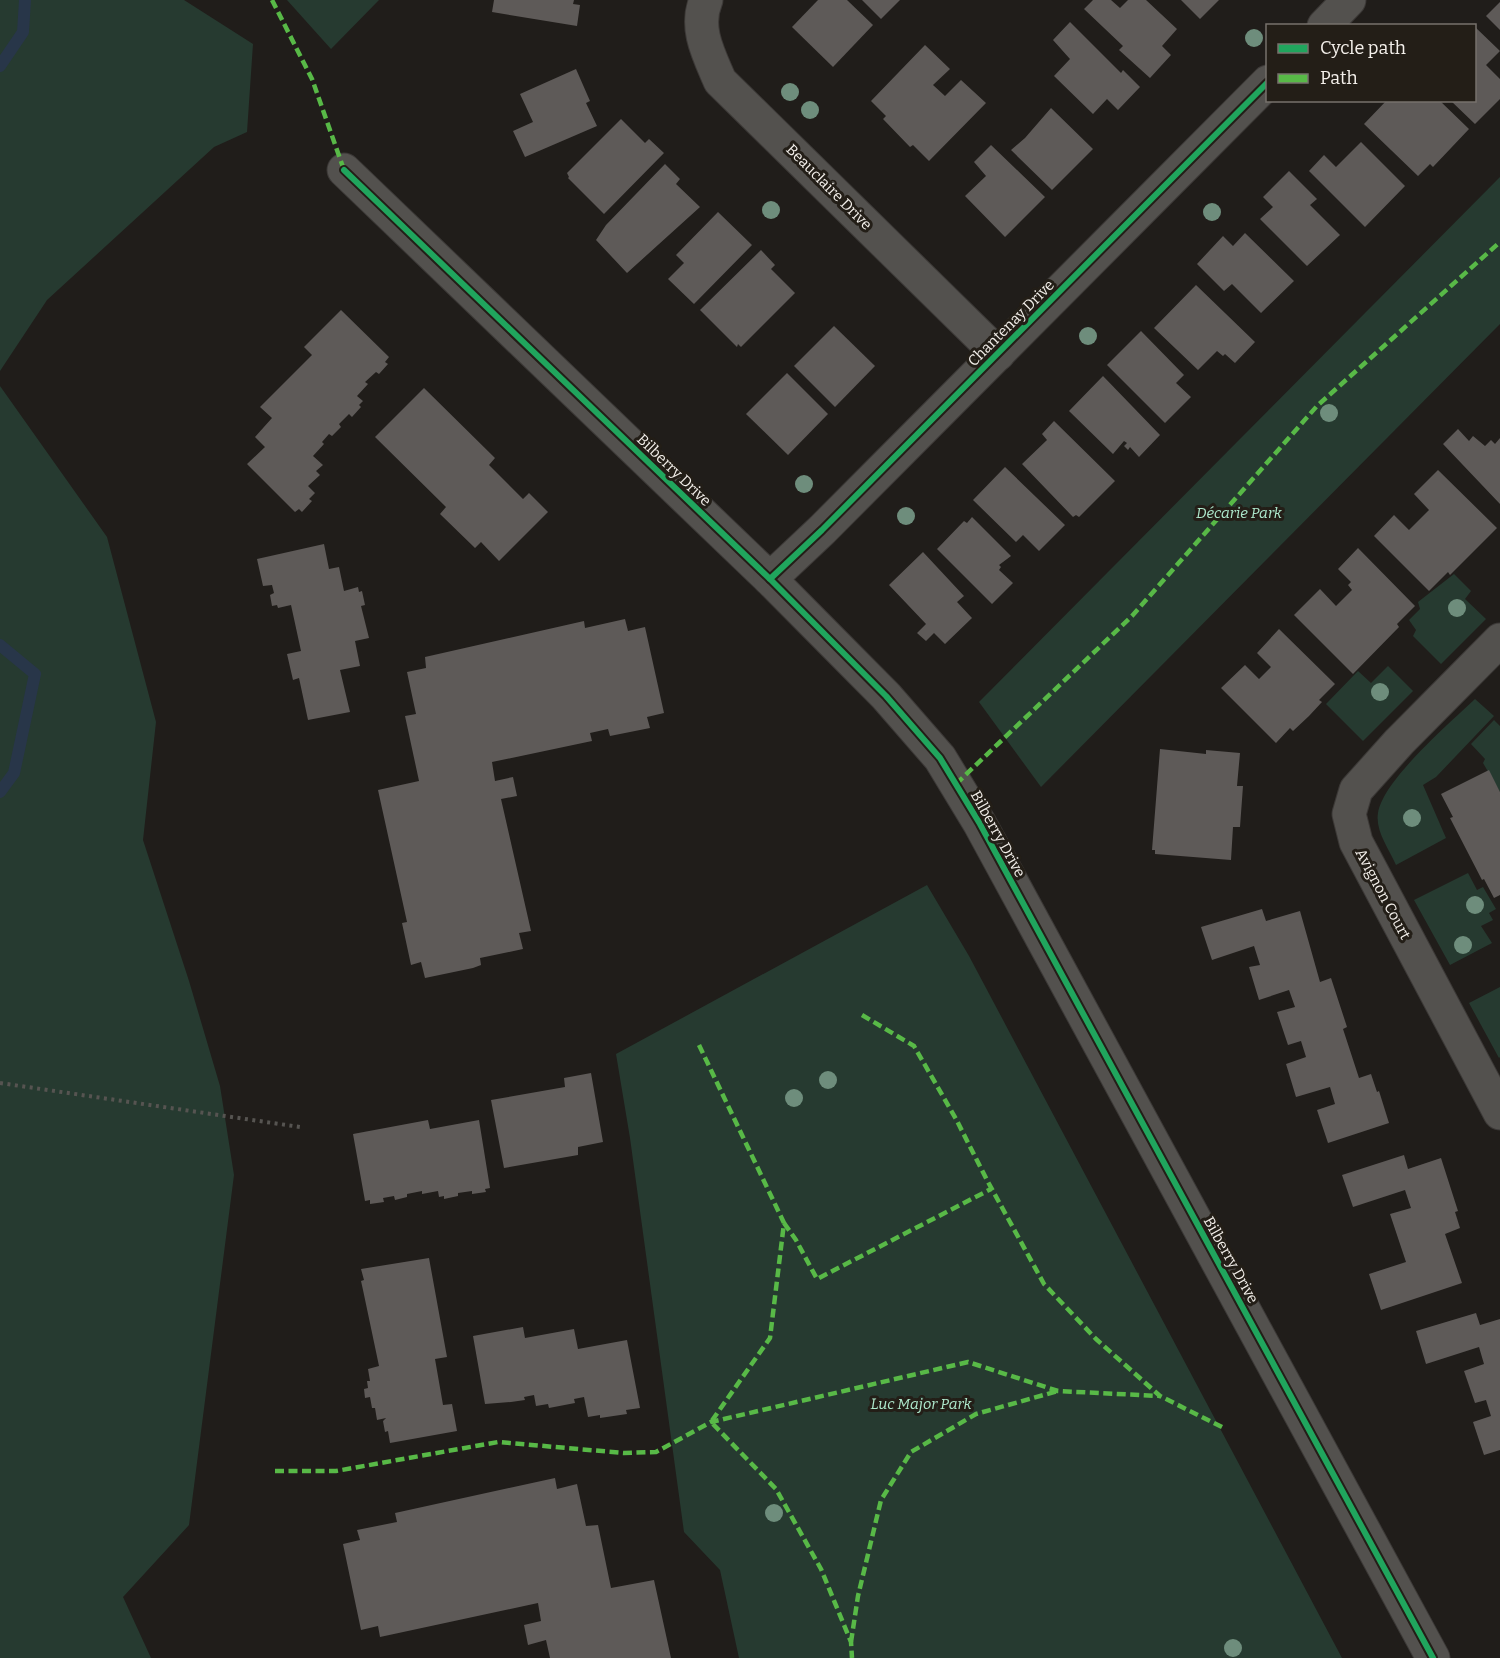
<svg xmlns="http://www.w3.org/2000/svg" width="1500" height="1658" font-family="Bitter,serif">
  <style>
    .green { fill: #263a30 }
    .lines { fill: none; stroke-linecap: round; stroke-linejoin: round }
    .stream { stroke: #283649; stroke-width: 12 }
    .building { fill: #5e5a58 }
    .street-casing { stroke: #3c3937; stroke-width: 35 }
    .secondary-casing { stroke: #3c3937; stroke-width: 35 }
    .path { stroke: #565451; stroke-width: 4; stroke-dasharray: 3 4.5; stroke-linecap: butt }
    .street { stroke: #53514e; stroke-width: 33 }
    .secondary { stroke: #53514e; stroke-width: 33 }
    .quiet { stroke: #58b947; stroke-width: 4.5; stroke-dasharray: 9 4.5; stroke-linecap: butt }
    .cycleway-casing { stroke: #231e17; stroke-width: 10 }
    .cycleway { stroke: #20a55d; stroke-width: 6 }
    .tree { fill: #6e8d7c }
    .labels { text-anchor: middle; dominant-baseline: central; stroke-width: 6; stroke-linejoin: round; paint-order: stroke }
    .street-label { font-size: 15px; fill: #f4f0eb; stroke: #231e17 }
    .park-label { font-size: 15px; font-style: italic; fill: #aee9cd; stroke: #231e17 }
  </style>
  <rect width="100%" height="100%" fill="#201d1a"/>
  <g class="green">
    <path d="M0,0H184L253,44L247,132L214,147L47,300L0,371Z"/>
    <path d="M287,0H379L331,49Z"/>
    <path d="M1500,177V324L1041,787L979,702Z"/>
    <path d="M0,386L107,537L156,722L143,840L189,981L220,1086L234,1175L189,1525L123,1597L151,1658H0Z"/>
    <path d="M1454,574L1471,591L1465,599L1486,619L1441,664L1413,636L1416,630L1409,620L1420,609L1418,602Z"/>
    <path d="M1388,666L1413,691L1363,741L1326,704L1358,671L1371,683Z"/>
    <path d="M1475,699L1494,716L1436,777L1423,785L1446,838L1396,865C1389,849 1375,831 1378,813C1383,780 1450,723 1475,699Z"/>
    <path d="M1494,720L1500,726V792L1483,763L1485,759L1471,744Z"/>
    <path d="M1468,873L1477,890L1483,887L1496,909L1489,913L1493,920L1481,926L1492,943L1450,965L1414,900Z"/>
    <path d="M927,885L969,956L1342,1658H739L720,1570L684,1532L630,1138L616,1054Z"/>
    <path d="M1500,987V1057L1499,1058L1469,1003Z"/>
  </g>
  <g class="lines">
    <g class="stream">
      <path d="M0,66L23,32L25,0"/>
      <path d="M0,645L35,674L14,773L0,792"/>
    </g>
  </g>
  <g class="building">
    <path d="M494,0H574L573,4L580,5L577,26L492,12Z"/>
    <path d="M818,0H847L873,25L833,67L792,27Z"/>
    <path d="M862,0H900L881,19Z"/>
    <path d="M1093,0H1111L1120,8L1128,0H1146L1177,29L1162,46L1171,55L1150,78L1119,50L1123,46L1084,9Z"/>
    <path d="M1181,0H1219L1200,19Z"/>
    <path d="M1500,2V30L1486,16Z"/>
    <path d="M1070,22L1121,73L1123,70L1140,87L1118,110L1107,99L1093,114L1054,76L1070,59L1053,40Z"/>
    <path d="M1474,26L1500,51L1486,65L1500,79V99L1475,124L1450,100H1474Z"/>
    <path d="M925,45L950,69L933,85L945,96L961,80L986,103L929,161L913,145L910,147L883,119L886,116L871,101Z"/>
    <path d="M576,69L590,101L586,103L597,126L525,157L513,131L533,122L520,94Z"/>
    <path d="M1387,100H1439L1469,129L1433,167L1430,164L1418,176L1364,124Z"/>
    <path d="M1051,108L1093,149L1052,190L1011,150L1025,138Z"/>
    <path d="M621,119L645,143L649,139L664,153L604,214L568,178L569,177L567,173Z"/>
    <path d="M1361,142L1405,186L1365,227L1309,171L1324,155L1336,167Z"/>
    <path d="M991,145L1045,197L1005,237L965,196L986,176L974,162Z"/>
    <path d="M665,164L680,179L676,184L700,207L627,273L596,240L606,225Z"/>
    <path d="M1289,171L1317,199L1310,205L1340,235L1307,266L1260,219L1273,207L1263,197Z"/>
    <path d="M718,212L752,245L694,304L668,279L684,263L676,255Z"/>
    <path d="M1245,233L1294,281L1261,313L1232,284L1224,291L1197,264L1223,236L1233,246Z"/>
    <path d="M761,250L775,265L771,269L795,293L741,347L738,344L737,347L700,310Z"/>
    <path d="M1196,285L1255,342L1235,363L1225,354L1223,356L1217,351L1198,370L1154,328Z"/>
    <path d="M341,310L389,357L385,362L388,364L379,374L376,372L365,382L368,384L357,396L363,401L359,405L361,407L352,417L349,414L339,424L341,427L332,436L329,434L322,442L324,444L313,456L323,465L316,471L320,475L308,486L315,493L309,499L312,501L302,512L299,509L295,512L247,464L265,447L255,437L272,418L260,407L312,355L304,347Z"/>
    <path d="M834,326L875,366L835,407L794,366Z"/>
    <path d="M1141,331L1184,375L1176,383L1191,397L1165,423L1107,365Z"/>
    <path d="M787,373L828,414L788,455L746,414Z"/>
    <path d="M1103,376L1160,435L1139,457L1130,447L1128,450L1124,446L1127,443L1124,441L1113,454L1069,411Z"/>
    <path d="M424,388L495,458L489,465L523,499L529,493L548,512L499,561L481,542L475,548L440,514L446,507L375,437Z"/>
    <path d="M1054,421L1115,481L1079,517L1076,515L1073,517L1022,464L1047,440L1042,434Z"/>
    <path d="M1458,429L1469,441L1473,436L1485,446L1491,440L1495,444L1500,438V504L1443,444Z"/>
    <path d="M1005,467L1065,525L1039,551L1023,535L1016,542L973,500Z"/>
    <path d="M1438,470L1497,528L1450,575L1448,572L1429,591L1374,536L1394,515L1409,530L1429,510L1414,494Z"/>
    <path d="M972,517L1011,556L999,565L1001,567L999,570L1013,583L992,604L937,549L964,521L967,523Z"/>
    <path d="M324,544L329,569L339,567L344,591L358,587L359,592L362,591L365,605L361,606L369,638L355,641L360,666L340,670L350,712L308,720L299,678L293,680L287,654L301,651L291,605L278,608L277,605L272,606L270,595L274,593L272,585L263,586L257,559Z"/>
    <path d="M1358,548L1415,606L1397,624L1399,627L1353,674L1294,615L1320,589L1336,606L1352,590L1348,585L1351,582L1338,569Z"/>
    <path d="M923,552L964,596L957,602L972,618L945,644L934,633L926,641L917,633L926,624L889,585Z"/>
    <path d="M625,619L628,631L645,627L664,713L647,717L650,728L610,736L608,729L590,733L592,741L492,762L495,781L513,777L517,796L501,799L531,931L519,933L523,949L480,958L481,965L473,968L425,978L421,962L411,965L402,923L407,922L378,790L419,781L405,716L416,714L407,672L426,668L425,657L584,621L585,628Z"/>
    <path d="M1279,629L1335,684L1319,700L1322,702L1309,716L1293,731L1290,728L1276,743L1221,688L1245,665L1259,679L1271,667L1257,653Z"/>
    <path d="M1160,749L1206,754V750L1240,753L1237,786H1243L1240,827H1233L1231,860L1155,854V850H1152Z"/>
    <path d="M1489,770L1500,792V895L1494,898L1484,879L1482,880L1450,818L1453,817L1441,794Z"/>
    <path d="M1262,909L1266,921L1300,911L1320,982L1331,978L1347,1027L1343,1029L1359,1078L1371,1074L1377,1092L1379,1091L1389,1123L1328,1143L1317,1110L1335,1104L1330,1087L1296,1097L1286,1064L1306,1057L1301,1041L1288,1045L1277,1012L1295,1007L1289,990L1259,1000L1249,967L1260,965L1254,946L1212,960L1201,927Z"/>
    <path d="M591,1073L603,1142L578,1147V1155L504,1168L491,1100L565,1087L564,1078Z"/>
    <path d="M428,1120L430,1129L479,1120L490,1188L485,1189L486,1192L472,1194V1191L458,1193V1196L444,1199V1196L439,1197L438,1191L422,1194V1191L407,1194V1197L395,1200L394,1196L383,1198L384,1202L370,1204V1200L365,1201L353,1134Z"/>
    <path d="M1404,1155L1408,1169L1441,1158L1458,1211L1455,1212L1460,1228L1445,1234L1462,1283L1381,1310L1369,1274L1406,1262L1390,1214L1411,1208L1405,1190L1353,1207L1342,1175Z"/>
    <path d="M429,1258L447,1357L435,1359L443,1405L452,1404L457,1431L390,1443L388,1431L385,1432L383,1421L386,1418L377,1420L375,1408H372L370,1397L365,1398L364,1389L368,1388L367,1381H370L368,1369L379,1366L363,1290L361,1281L364,1280L361,1269Z"/>
    <path d="M1476,1313L1480,1325L1500,1319V1450L1484,1455L1473,1422L1491,1416L1486,1400L1475,1403L1464,1371L1484,1364L1479,1347L1426,1364L1416,1331Z"/>
    <path d="M523,1327L525,1338L574,1329L578,1349L627,1340L640,1408L626,1410L627,1414L600,1418V1415L588,1417L584,1397L574,1399L575,1403L549,1408L548,1404L536,1406L534,1395L524,1397L525,1400L511,1402L485,1404L473,1336Z"/>
    <path d="M555,1478L557,1489L577,1484L586,1526L598,1525L611,1588L654,1580L671,1658H550L546,1640L528,1645L524,1625L541,1621L538,1603L380,1637L378,1626L361,1630L343,1544L360,1540L357,1530L397,1522L395,1513Z"/>
  </g>
  <g class="lines">
    <defs>
      <g id="street">
        <path d="M706,0C694,28 709,55 720,81L998,354"/>
        <path d="M1324,26L1349,0"/>
        <path d="M344,170L770,579L822,530L1268,82"/>
        <path d="M1500,640L1399,742L1356,790L1349,814L1356,842L1500,1113"/>
      </g>
      <path id="secondary" d="M770,579L886,696L940,758L980,824L1433,1658"/>
    </defs>
    <use href="#street" class="street-casing"/>
    <use href="#secondary" class="secondary-casing"/>
    <path class="path" d="M0,1083L300,1127"/>
    <use href="#street" class="street"/>
    <use href="#secondary" class="secondary"/>
    <g class="quiet">
      <path d="M272,0L312,79L344,170"/>
      <path d="M956,784L1132,616L1317,406L1500,242"/>
      <path d="M862,1015L914,1046L956,1119L988,1182L1044,1284L1096,1339L1160,1396L1226,1429"/>
      <path d="M699,1045L784,1223L770,1338L711,1422L776,1489L821,1569L851,1642L852,1658"/>
      <path d="M784,1223L796,1240L817,1279L991,1189"/>
      <path d="M275,1471H336L498,1442L624,1453L656,1452L711,1422L968,1362L1058,1391L1160,1396"/>
      <path d="M851,1642L858,1596L881,1500L911,1452L976,1414L1058,1391"/>
    </g>
    <defs>
      <g id="cycleway">
        <path d="M344,170L770,579L886,696L940,758L980,824L1433,1658"/>
        <path d="M770,579L822,530L1268,82"/>
      </g>
    </defs>
    <use href="#cycleway" class="cycleway-casing"/>
    <use href="#cycleway" class="cycleway"/>
  </g>
  <g class="tree">
    <circle cx="1254" cy="38" r="9"/>
    <circle cx="790" cy="92" r="9"/>
    <circle cx="810" cy="110" r="9"/>
    <circle cx="771" cy="210" r="9"/>
    <circle cx="1212" cy="212" r="9"/>
    <circle cx="1088" cy="336" r="9"/>
    <circle cx="1329" cy="413" r="9"/>
    <circle cx="804" cy="484" r="9"/>
    <circle cx="906" cy="516" r="9"/>
    <circle cx="1457" cy="608" r="9"/>
    <circle cx="1380" cy="692" r="9"/>
    <circle cx="1412" cy="818" r="9"/>
    <circle cx="1475" cy="905" r="9"/>
    <circle cx="1463" cy="945" r="9"/>
    <circle cx="828" cy="1080" r="9"/>
    <circle cx="794" cy="1098" r="9"/>
    <circle cx="774" cy="1513" r="9"/>
    <circle cx="1233" cy="1648" r="9"/>
  </g>
  <g class="labels">
    <g class="street-label">
      <text transform="translate(829 187) rotate(45)">Beauclaire Drive</text>
      <text transform="translate(1011 323) rotate(-45)">Chantenay Drive</text>
      <text transform="translate(674 470) rotate(44)">Bilberry Drive</text>
      <text transform="translate(998 834) rotate(61)">Bilberry Drive</text>
      <text transform="translate(1383 894) rotate(62)">Avignon Court</text>
      <text transform="translate(1231 1260) rotate(61)">Bilberry Drive</text>
    </g>
    <g class="park-label">
      <text x="1239" y="513">Décarie Park</text>
      <text x="921" y="1404">Luc Major Park</text>
    </g>
  </g>
  <rect x="1266" y="24" width="210" height="78" fill="#231e17" stroke="#77726c" stroke-width="1.5"/>
  <rect x="1278" y="44" width="30" height="9" fill="#20a55d" stroke="#77726c" stroke-width="1.5"/>
  <text x="1320" y="54" font-size="18" fill="#f4f0eb">Cycle path</text>
  <rect x="1278" y="74" width="30" height="9" fill="#58b947" stroke="#77726c" stroke-width="1.5"/>
  <text x="1320" y="84" font-size="18" fill="#f4f0eb">Path</text>
</svg>
